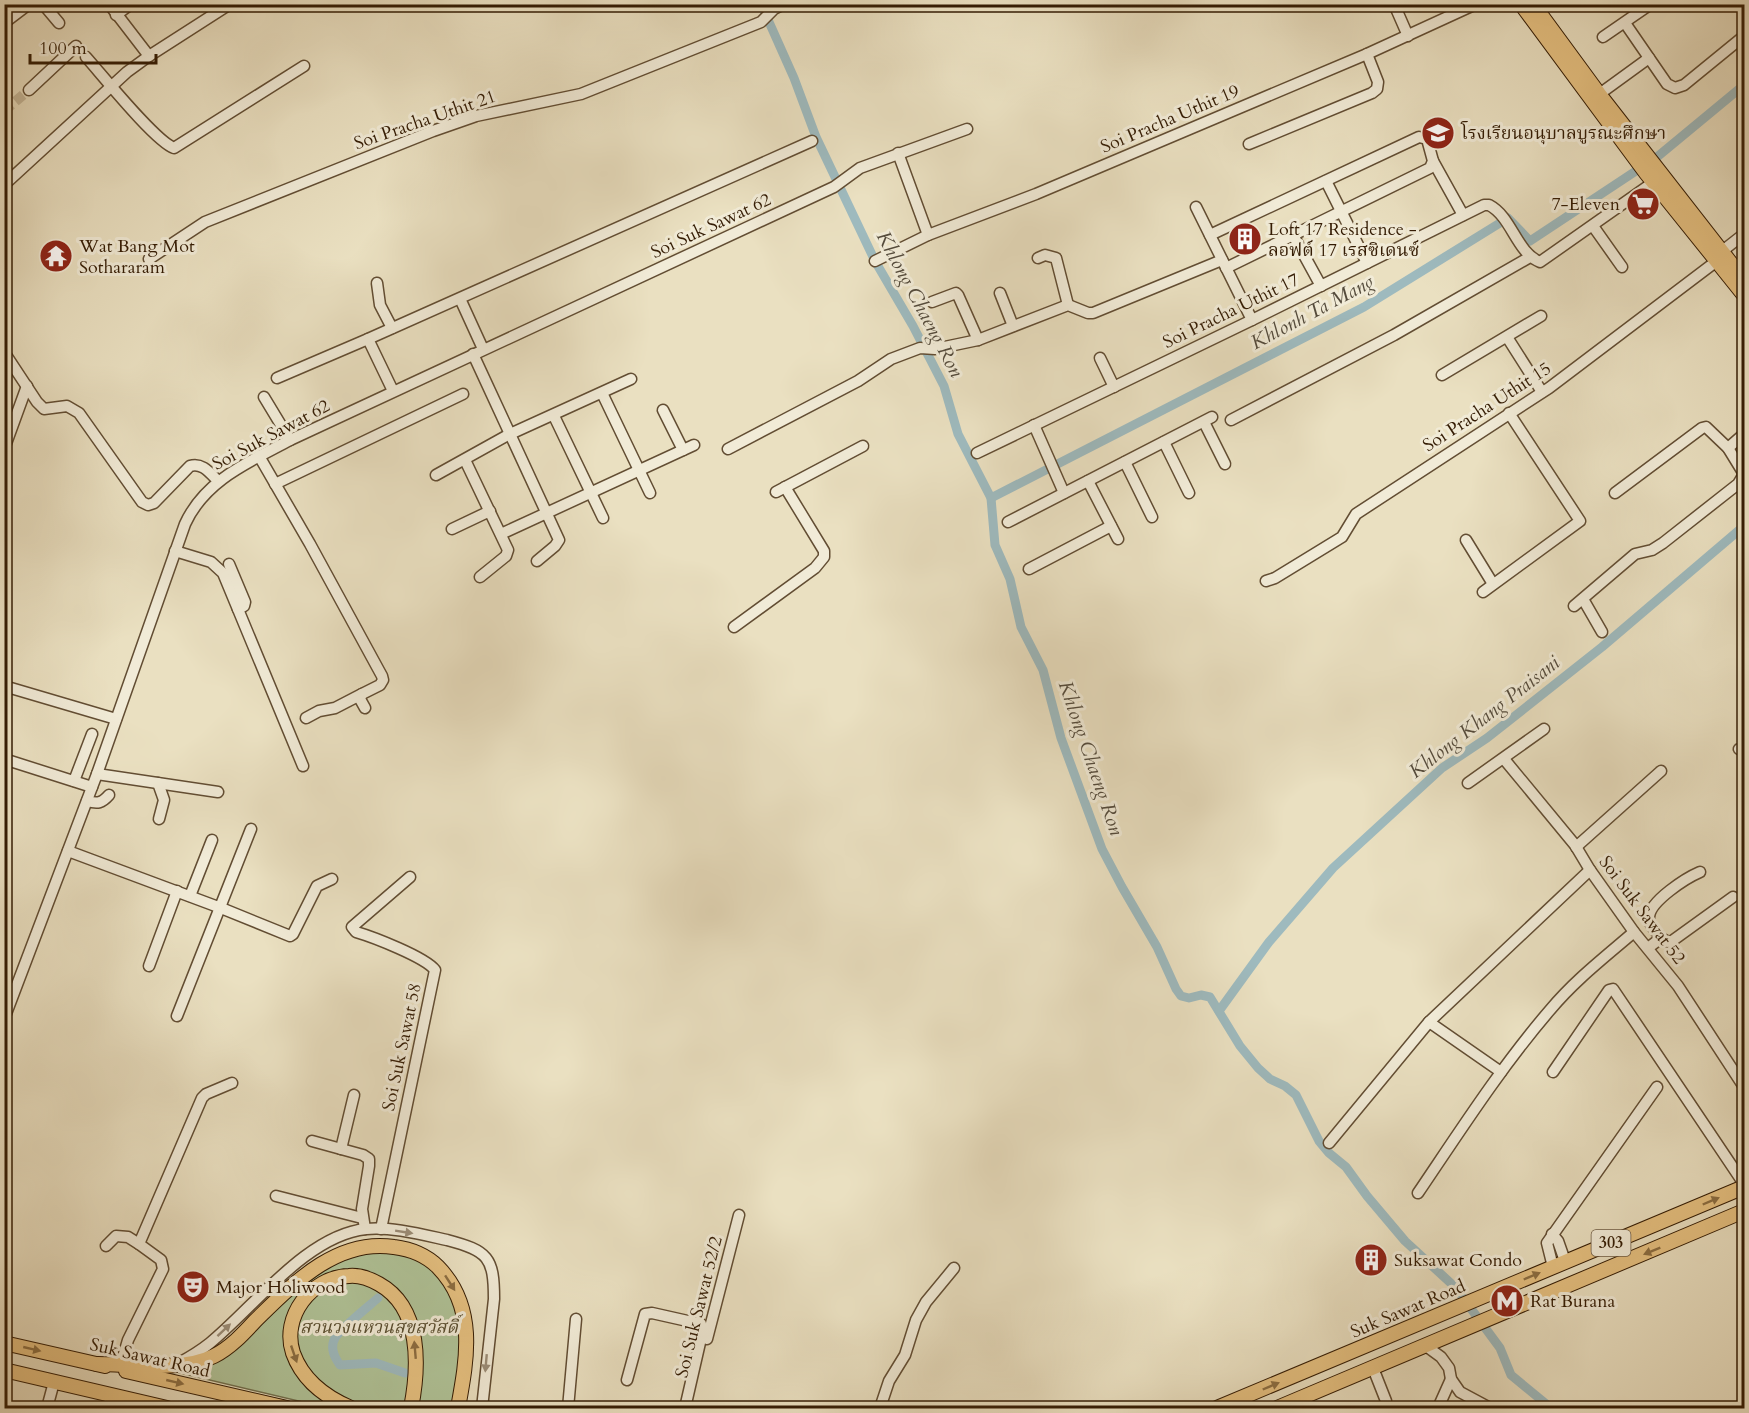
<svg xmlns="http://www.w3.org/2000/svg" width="1749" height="1413" font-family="Cardo,'Noto Serif Thai',serif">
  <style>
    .green { fill: #b0c398; stroke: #72704e; stroke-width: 1.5 }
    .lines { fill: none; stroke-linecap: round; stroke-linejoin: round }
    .canal { stroke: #9ebabe; stroke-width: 9 }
    .minor-tunnel { stroke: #c6b99b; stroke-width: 10; stroke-dasharray: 10 5; stroke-linecap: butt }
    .minor-casing { stroke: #624d33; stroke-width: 13 }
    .major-casing { stroke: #341c04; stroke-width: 16 }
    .minor { stroke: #f1ebd7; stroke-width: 10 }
    .major { stroke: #e5c080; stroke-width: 14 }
    .oneway { fill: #8c6e42 }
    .oneway2 { fill: #9c8e78 }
    .labels { text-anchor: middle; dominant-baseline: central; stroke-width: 6; stroke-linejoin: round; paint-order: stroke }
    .shield { fill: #f1ebd7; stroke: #6d5a43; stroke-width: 1.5 }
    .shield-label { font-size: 16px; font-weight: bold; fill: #341c04 }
    .street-label { font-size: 18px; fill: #341c04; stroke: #f1ebd7 }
    .poi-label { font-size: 18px; fill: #341c04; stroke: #f1ebd7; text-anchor: start }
    .park-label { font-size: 18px; font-style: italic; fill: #594e30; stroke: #f1ebd7 }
    .water-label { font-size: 20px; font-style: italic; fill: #544b3c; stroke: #f1ebd7 }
  </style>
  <rect width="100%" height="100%" fill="#eae0c1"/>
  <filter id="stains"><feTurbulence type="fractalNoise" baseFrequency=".00333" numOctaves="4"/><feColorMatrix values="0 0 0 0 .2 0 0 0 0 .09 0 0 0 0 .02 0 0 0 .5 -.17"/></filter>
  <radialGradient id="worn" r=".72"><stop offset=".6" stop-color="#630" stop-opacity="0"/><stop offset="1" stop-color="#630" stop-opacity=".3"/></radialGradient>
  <path class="green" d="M419,1250L456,1289L467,1351L456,1408H328L180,1373L238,1337L336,1254Z"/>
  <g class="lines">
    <g class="canal">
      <path d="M761,4L794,78L816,137L875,261L913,326L944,386L958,434L991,498L995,545L1010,579L1021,627L1043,670L1061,738L1102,849L1122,887L1157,947L1176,989L1181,996L1189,998L1201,995L1210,997L1240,1046L1258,1068L1270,1079L1285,1086L1296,1095L1319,1141L1329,1153L1346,1167L1367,1196L1405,1241L1455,1287L1500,1348L1511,1375L1551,1408"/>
      <path d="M991,498L1364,307L1508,218L1530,241L1657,157L1744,85"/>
      <path d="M1219,1011L1269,942L1333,868L1442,768L1487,738L1602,647L1744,526"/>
      <path d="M378,1298C369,1306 339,1330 335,1338C330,1347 334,1357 340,1365L376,1363L405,1373"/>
    </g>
    <path class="minor-tunnel" d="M4,111L29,90"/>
    <defs>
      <g id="minor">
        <path d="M43,4L59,23"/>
        <path d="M109,4L149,56"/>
        <path d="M1394,4L1408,36"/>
        <path d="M116,15L131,4"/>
        <path d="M4,23L29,4"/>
        <path d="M1625,23L1667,84L1675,88L1684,85L1744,36"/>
        <path d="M1603,37L1651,4"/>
        <path d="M86,57C103,76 155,141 174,148L304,66"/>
        <path d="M29,90L76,46"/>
        <path d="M1594,98L1649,58"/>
        <path d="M1249,144L1372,93L1377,89L1378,82L1367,54"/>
        <path d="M898,153L928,235"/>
        <path d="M1433,161L1463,215"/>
        <path d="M1326,181L1367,263"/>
        <path d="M4,185L127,72L149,56L230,4"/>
        <path d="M1196,207L1252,320"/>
        <path d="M1593,226L1622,267"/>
        <path d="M1210,235L1419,137L1427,139L1433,161L1430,168L1226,268"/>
        <path d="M1293,235L1321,286"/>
        <path d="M1716,256L1744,234"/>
        <path d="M1038,258L1045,255L1056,258L1068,305"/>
        <path d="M149,259L205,222L433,131L476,116L581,94L761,22L774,9L784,4"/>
        <path d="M875,261L928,235L1036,194L1367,54L1476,4"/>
        <path d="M377,283L380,305L392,328"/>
        <path d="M1000,293L1013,326"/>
        <path d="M932,302L956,293L958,295L978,340"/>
        <path d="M462,303L483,349"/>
        <path d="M1507,337L1542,392"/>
        <path d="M368,339L812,141"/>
        <path d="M4,352L37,402L44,409L67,406L79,413L142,502L148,505L154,503L190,466C202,462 210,473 218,481"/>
        <path d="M473,354L559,540L555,546L537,561"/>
        <path d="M1100,358L1114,387"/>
        <path d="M1442,375L1541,316"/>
        <path d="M277,378L368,339L393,391"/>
        <path d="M602,393L650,493"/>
        <path d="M264,397L290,440"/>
        <path d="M663,410L683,450"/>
        <path d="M554,416L603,518"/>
        <path d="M1231,420L1394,335L1530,257"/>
        <path d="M1204,422L1225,464"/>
        <path d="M1034,425L1064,493"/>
        <path d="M1164,442L1189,493"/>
        <path d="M1728,448L1744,434"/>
        <path d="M4,449L27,386"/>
        <path d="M728,449L858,381L891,359L920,348L935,349L978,340L1068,305L1088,313H1093L1222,260"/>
        <path d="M977,453L1252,320L1484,205H1489C1512,217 1516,252 1540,262L1658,179"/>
        <path d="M259,456L310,544L382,676L383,680L380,685L362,694L360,699L365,708"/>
        <path d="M465,460L508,550L506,556L480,577"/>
        <path d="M1125,462L1152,517"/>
        <path d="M436,475L508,435L631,379"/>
        <path d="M1088,481L1118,539"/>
        <path d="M275,484L463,394"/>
        <path d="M776,492L863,446"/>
        <path d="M1008,522L1212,417"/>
        <path d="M452,529L490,511"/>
        <path d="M501,534L694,445"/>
        <path d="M1466,540L1493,584"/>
        <path d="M175,551L211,562L223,573L303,766"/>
        <path d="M229,564L245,602L244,606L238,609"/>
        <path d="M1029,569L1111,526"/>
        <path d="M1266,581L1275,578L1342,537L1356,514L1549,388L1722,257"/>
        <path d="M1483,592L1580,521L1509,413"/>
        <path d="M1583,599L1602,632"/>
        <path d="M1574,606L1635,554L1652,550L1663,543L1738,484L1744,474L1728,448L1706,427L1702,428L1615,493"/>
        <path d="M734,627L815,568L824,557V551L785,487"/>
        <path d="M4,686L116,719"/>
        <path d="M306,718L319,711L335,708L362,694"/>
        <path d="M1739,749L1744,752"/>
        <path d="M4,759L92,787"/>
        <path d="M1504,759L1575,845L1590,870L1634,932L1678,986L1744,1087"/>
        <path d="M97,774L218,792"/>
        <path d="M74,781L92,734"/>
        <path d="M158,783L164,800L159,819"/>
        <path d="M1468,783L1544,729"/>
        <path d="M87,801C98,804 102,803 109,795"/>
        <path d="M1576,847L1661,771"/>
        <path d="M68,851L221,908L290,936L293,934L317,886L332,879"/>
        <path d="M190,896L212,840"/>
        <path d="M1661,938L1668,942L1672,941L1733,897"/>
        <path d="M1648,948L1661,938C1657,932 1648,924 1649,917C1650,901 1686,878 1700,872"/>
        <path d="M149,966L177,891"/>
        <path d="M177,1016L251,829"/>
        <path d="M4,1019L97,774L185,524C205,480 249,462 290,440L834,187L860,168L967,129"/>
        <path d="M1429,1022L1501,1072"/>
        <path d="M1553,1072L1609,990L1613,989L1744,1184"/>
        <path d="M312,1141L363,1155L369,1159V1166L362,1209L365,1229"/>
        <path d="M1329,1143L1429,1022L1590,870"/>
        <path d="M341,1149L354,1095"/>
        <path d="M1418,1193C1460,1131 1501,1067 1550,1010C1575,980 1605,957 1634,932"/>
        <path d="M276,1196L362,1218"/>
        <path d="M381,1229L435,970C425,957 373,937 356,932L352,927L410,877"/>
        <path d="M1552,1234L1558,1241L1565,1261"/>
        <path d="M106,1246L116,1236L128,1237L139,1244"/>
        <path d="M1553,1267L1547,1243L1657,1087"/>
        <path d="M707,1339L739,1215"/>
        <path d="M1426,1346L1441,1357L1449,1368L1451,1379L1460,1392L1488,1407"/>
        <path d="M179,1363C190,1357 200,1351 210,1343C254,1307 307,1235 366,1229C389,1226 424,1235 447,1240C488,1251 494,1257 494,1299L482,1408"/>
        <path d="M121,1364L128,1340L163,1269L161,1260L139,1244L202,1098L206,1094L232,1083"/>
        <path d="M1373,1368L1386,1401V1408"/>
        <path d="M627,1380L645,1314L652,1313L701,1324L702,1334L685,1408"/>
        <path d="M47,1408L54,1382"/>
        <path d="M108,1408L111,1395"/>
        <path d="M568,1408L576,1319"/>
        <path d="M880,1408L889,1381L905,1355L916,1320L926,1302L954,1268"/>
        <path d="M1438,1408L1451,1379"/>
      </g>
      <g id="major">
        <path d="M1521,4L1646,173L1744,295"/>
        <path d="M1533,4L1599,94L1744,280"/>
        <path d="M4,1343L105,1366"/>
        <path d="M97,1364C131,1364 183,1372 214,1356C230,1348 243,1334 255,1321C292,1285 336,1238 394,1247C410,1249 426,1255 438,1267C477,1307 467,1359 458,1408"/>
        <path d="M4,1370L167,1408"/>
        <path d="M126,1371L287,1408"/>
        <path d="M351,1408C325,1397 303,1381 293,1353C281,1317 311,1277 349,1276C359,1275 370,1279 379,1284C422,1308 419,1367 411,1408"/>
        <path d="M1217,1408L1744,1187"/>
        <path d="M1277,1408L1744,1211"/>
      </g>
    </defs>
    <use href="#minor" class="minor-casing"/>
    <use href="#major" class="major-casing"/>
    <use href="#minor" class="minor"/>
    <use href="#major" class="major"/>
  </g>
  <defs><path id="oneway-solid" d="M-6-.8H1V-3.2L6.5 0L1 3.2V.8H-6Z" transform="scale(1.5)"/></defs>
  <g class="oneway">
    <use href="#oneway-solid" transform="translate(1711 1201) rotate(-23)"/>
    <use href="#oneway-solid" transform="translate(1652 1251) rotate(158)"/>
    <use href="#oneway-solid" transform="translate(1532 1276) rotate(-23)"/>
    <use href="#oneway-solid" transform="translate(450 1283) rotate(57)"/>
    <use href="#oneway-solid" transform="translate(32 1349) rotate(13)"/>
    <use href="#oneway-solid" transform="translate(415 1350) rotate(-95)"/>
    <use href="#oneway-solid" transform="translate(294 1354) rotate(71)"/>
    <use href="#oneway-solid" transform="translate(175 1382) rotate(13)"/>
    <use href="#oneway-solid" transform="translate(1271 1386) rotate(-23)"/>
  </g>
  <g class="oneway2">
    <use href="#oneway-solid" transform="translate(404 1232) rotate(9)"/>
    <use href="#oneway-solid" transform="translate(224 1330) rotate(-43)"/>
    <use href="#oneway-solid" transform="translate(486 1363) rotate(95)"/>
  </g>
  <defs>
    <symbol id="school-disc" viewBox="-11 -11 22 22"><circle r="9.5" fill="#8f2418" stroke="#f1ebd7"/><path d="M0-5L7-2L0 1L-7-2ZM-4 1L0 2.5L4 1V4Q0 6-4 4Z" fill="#fff"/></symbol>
    <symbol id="supermarket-disc" viewBox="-11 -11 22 22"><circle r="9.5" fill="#8f2418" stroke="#f1ebd7"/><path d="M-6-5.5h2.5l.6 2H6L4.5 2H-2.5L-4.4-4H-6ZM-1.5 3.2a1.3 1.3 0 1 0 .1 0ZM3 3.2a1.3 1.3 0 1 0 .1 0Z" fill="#fff"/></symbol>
    <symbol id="building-disc" viewBox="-11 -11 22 22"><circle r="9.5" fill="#8f2418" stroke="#f1ebd7"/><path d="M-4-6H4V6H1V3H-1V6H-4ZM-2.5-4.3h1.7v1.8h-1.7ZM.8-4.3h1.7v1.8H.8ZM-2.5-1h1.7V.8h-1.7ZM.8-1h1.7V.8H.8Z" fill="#fff"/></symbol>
    <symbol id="temple-disc" viewBox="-11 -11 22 22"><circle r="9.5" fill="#8f2418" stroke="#f1ebd7"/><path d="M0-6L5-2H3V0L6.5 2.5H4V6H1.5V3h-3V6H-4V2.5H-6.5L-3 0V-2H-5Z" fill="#fff"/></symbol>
    <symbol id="theatre-disc" viewBox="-11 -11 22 22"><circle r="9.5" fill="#8f2418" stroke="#f1ebd7"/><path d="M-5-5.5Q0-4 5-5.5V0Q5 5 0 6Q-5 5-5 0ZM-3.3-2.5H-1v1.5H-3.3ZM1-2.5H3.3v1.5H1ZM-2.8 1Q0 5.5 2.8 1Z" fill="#fff"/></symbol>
    <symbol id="metro-disc" viewBox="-11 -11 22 22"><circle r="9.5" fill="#8f2418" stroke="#f1ebd7"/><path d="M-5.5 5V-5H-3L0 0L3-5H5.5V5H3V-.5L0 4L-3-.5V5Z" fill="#fff"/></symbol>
  </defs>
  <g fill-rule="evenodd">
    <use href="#school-disc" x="1419" y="114" width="38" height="38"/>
    <use href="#supermarket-disc" x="1624" y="185" width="38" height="38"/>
    <use href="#building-disc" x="1226" y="220" width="38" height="38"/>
    <use href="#temple-disc" x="37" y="237" width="38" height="38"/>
    <use href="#building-disc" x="1352" y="1241" width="38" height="38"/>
    <use href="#theatre-disc" x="174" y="1268" width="38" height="38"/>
    <use href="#metro-disc" x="1488" y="1282" width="38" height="38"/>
  </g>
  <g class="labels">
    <rect class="shield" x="1591.5" y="1230" width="39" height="26" rx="4.5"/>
    <g class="shield-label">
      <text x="1611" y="1243">303</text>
    </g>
    <g class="street-label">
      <text transform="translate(1170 119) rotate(-23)">Soi Pracha Uthit 19</text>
      <text transform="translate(425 120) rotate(-19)">Soi Pracha Uthit 21</text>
      <text transform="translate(711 226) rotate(-25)">Soi Suk Sawat 62</text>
      <text transform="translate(1231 311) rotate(-26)">Soi Pracha Uthit 17</text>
      <text transform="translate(1487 407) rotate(-33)">Soi Pracha Uthit 15</text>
      <text transform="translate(271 435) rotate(-28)">Soi Suk Sawat 62</text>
      <text transform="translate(1642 910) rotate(53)">Soi Suk Sawat 52</text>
      <text transform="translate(402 1047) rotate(-78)">Soi Suk Sawat 58</text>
      <text transform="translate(699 1307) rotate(-76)">Soi Suk Sawat 52/2</text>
      <text transform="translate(1408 1309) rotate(-23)">Suk Sawat Road</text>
      <text transform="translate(150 1358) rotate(13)">Suk Sawat Road</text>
    </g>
    <g class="poi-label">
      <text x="1461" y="133">โรงเรียนอนุบาลบูรณะศึกษา</text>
      <text x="1620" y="204" text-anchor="end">7-Eleven</text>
      <text x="1268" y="229">Loft 17 Residence -<tspan x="1268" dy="21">ลอฟต์ 17 เรสซิเดนซ์</tspan></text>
      <text x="79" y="246">Wat Bang Mot<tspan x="79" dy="21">Sothararam</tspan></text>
      <text x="1394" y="1260">Suksawat Condo</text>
      <text x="216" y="1287">Major Holiwood</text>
      <text x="1530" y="1301">Rat Burana</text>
    </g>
    <g class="park-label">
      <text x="379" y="1327">สวนวงแหวนสุขสวัสดิ์</text>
    </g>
    <g class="water-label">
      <text transform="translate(920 304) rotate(62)">Khlong Chaeng Ron</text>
      <text transform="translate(1312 312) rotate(-28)">Khlonh Ta Mang</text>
      <text transform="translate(1484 717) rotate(-38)">Khlong Khang Praisani</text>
      <text transform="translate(1091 758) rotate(71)">Khlong Chaeng Ron</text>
    </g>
  </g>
  <rect width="1749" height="1413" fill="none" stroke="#eae0c1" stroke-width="24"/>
  <rect x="6" y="6" width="1737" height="1401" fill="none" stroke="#341c04" stroke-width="3"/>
  <rect x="12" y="12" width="1725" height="1389" fill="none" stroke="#341c04" stroke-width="1.5"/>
  <path d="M30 54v9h126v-9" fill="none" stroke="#341c04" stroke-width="3"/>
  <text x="39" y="54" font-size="18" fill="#341c04" stroke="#f1ebd7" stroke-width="4.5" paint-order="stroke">100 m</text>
  <rect width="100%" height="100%" filter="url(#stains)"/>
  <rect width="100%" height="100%" fill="url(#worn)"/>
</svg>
